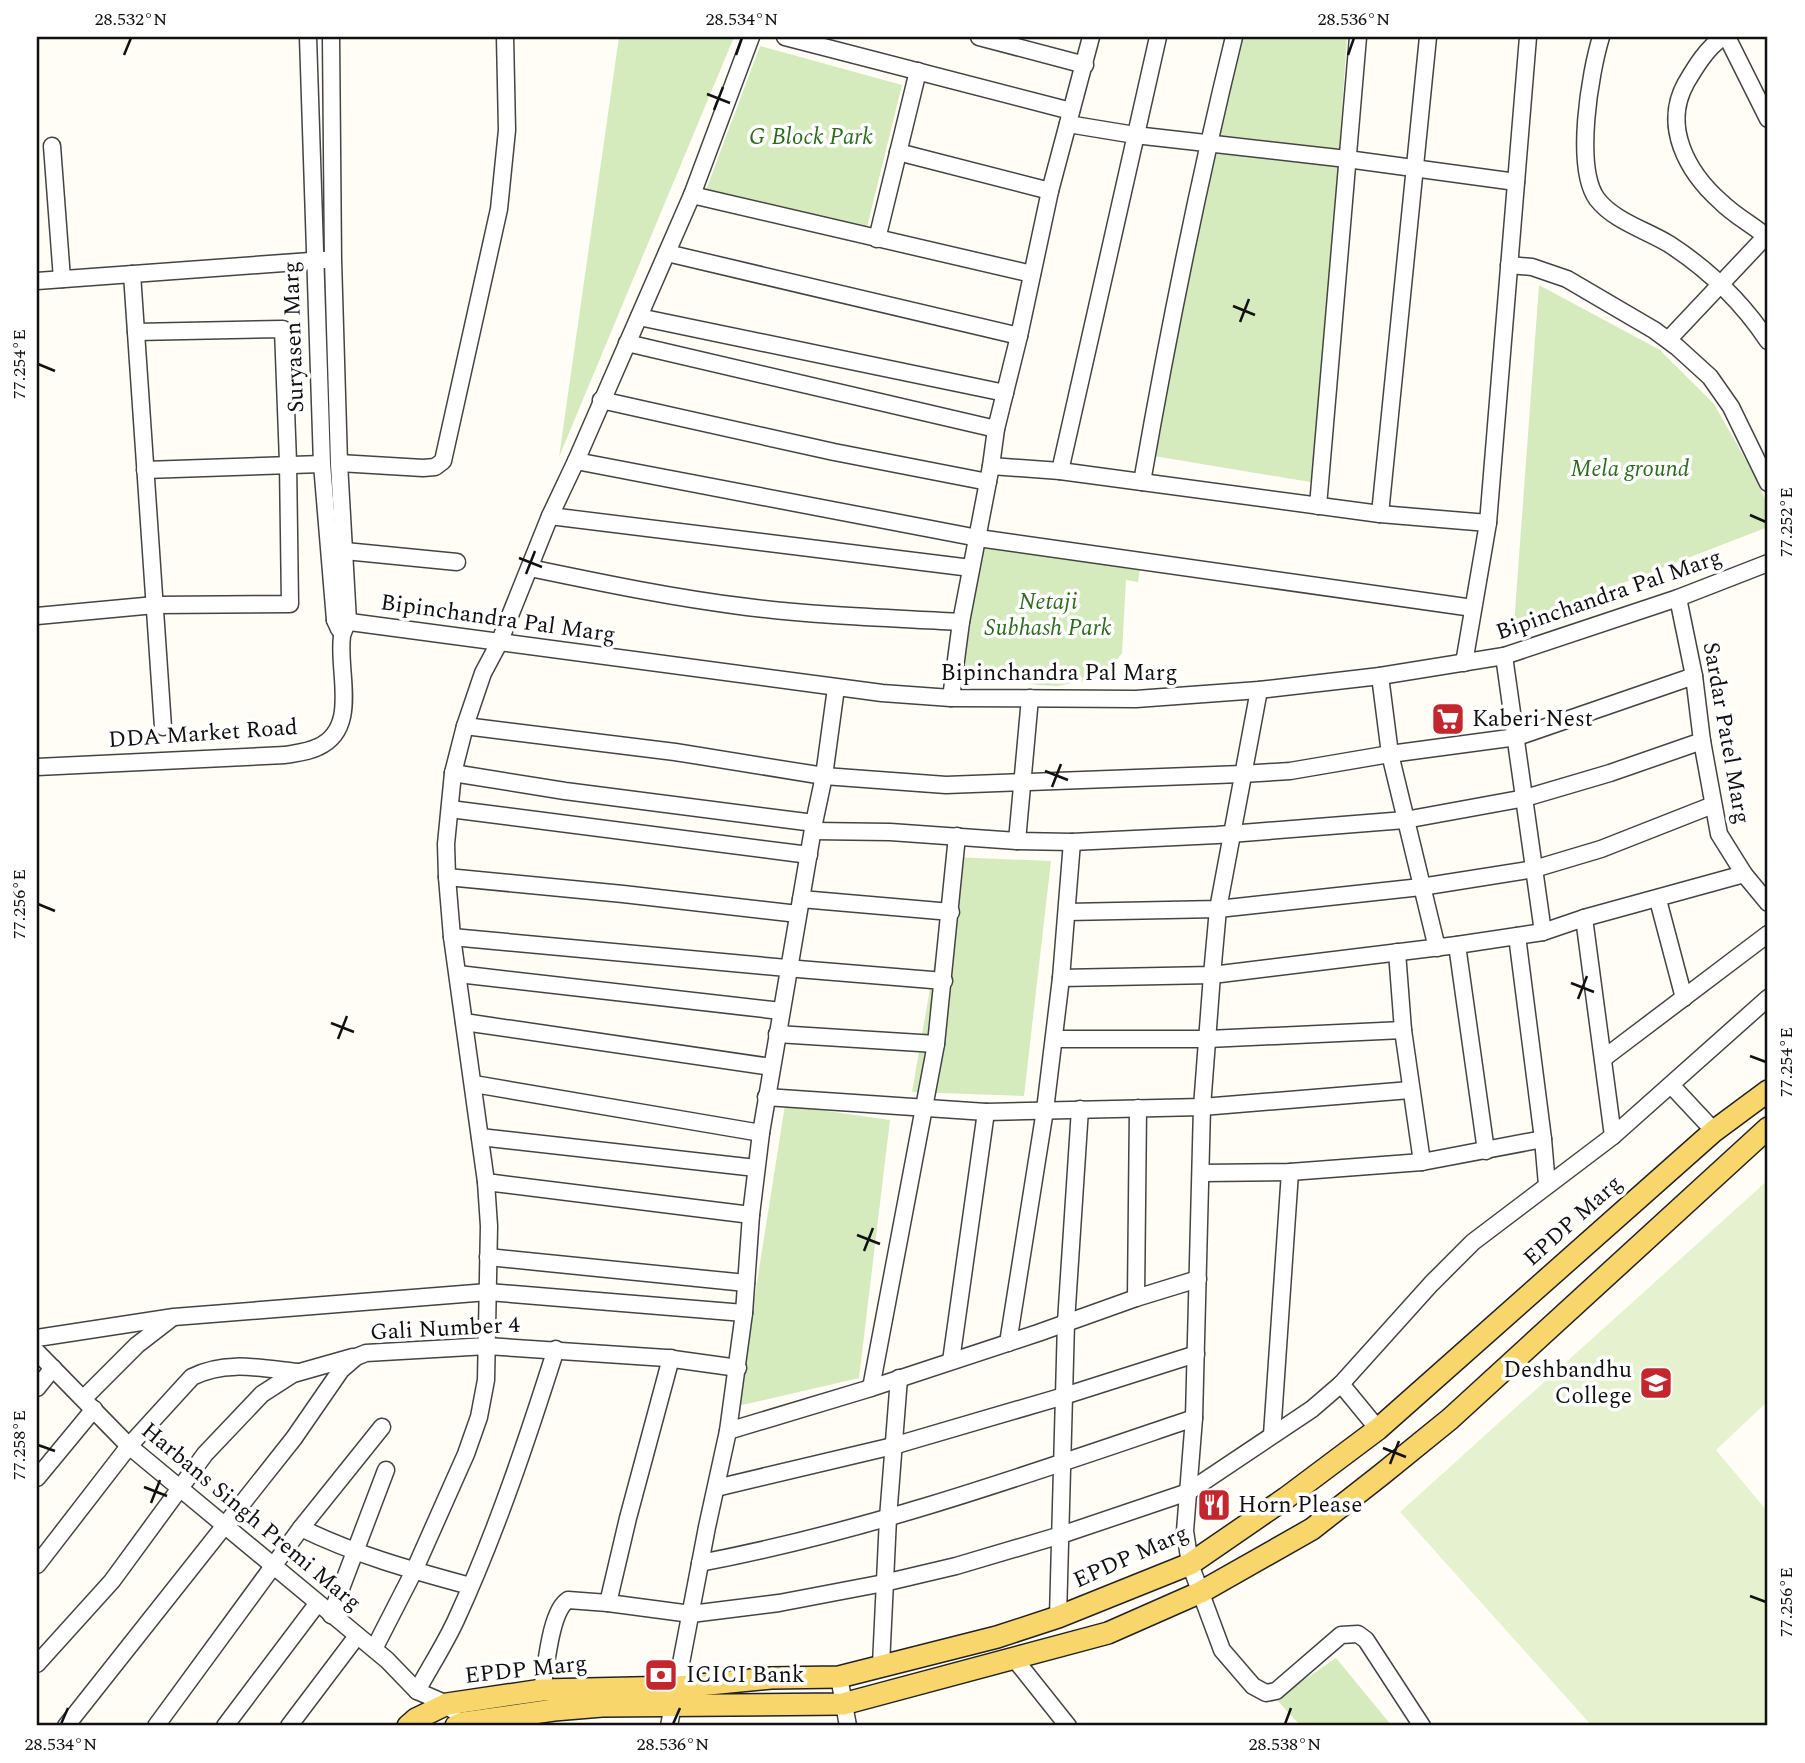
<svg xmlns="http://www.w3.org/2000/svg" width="1805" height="1763" font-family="Spectral,serif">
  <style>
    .green { fill: #d5ebbd }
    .pitch { fill: #e6f2cf }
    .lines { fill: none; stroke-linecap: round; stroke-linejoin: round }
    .minor-casing { stroke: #444; stroke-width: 19 }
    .major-casing { stroke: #222; stroke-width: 24 }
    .minor { stroke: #fff; stroke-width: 16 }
    .major { stroke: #f9d66b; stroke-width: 21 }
    .ticks { fill: none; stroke: #111; stroke-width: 2.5 }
    .labels { text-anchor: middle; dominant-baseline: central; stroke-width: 7; stroke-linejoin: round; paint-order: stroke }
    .park-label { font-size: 23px; font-style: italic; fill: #2f6b1f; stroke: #fff }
    .street-label { font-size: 23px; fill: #111; stroke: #fff }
    .poi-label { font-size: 23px; fill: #111; stroke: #fff; text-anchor: start }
    .neatline { fill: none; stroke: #111; stroke-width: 2.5 }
    .ticks-label { font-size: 18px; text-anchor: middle; fill: #111 }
  </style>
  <rect width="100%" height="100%" fill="#fffdf5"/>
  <g class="green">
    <path d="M619,37H734L559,457Z"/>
    <path d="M1240,37H1347L1316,483L1142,454Z"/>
    <path d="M760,46L902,85L867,227L706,190Z"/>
    <path d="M1539,285L1660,350L1714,404L1755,476L1768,506V527L1514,625Z"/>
    <path d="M983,539L988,548L1005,543L1141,559L1138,582L1126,580L1122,653L1108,672L1089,680L1058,686L1037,685L1014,680L962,678Z"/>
    <path d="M953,857L1051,861L1024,1096L912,1092Z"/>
    <path d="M785,1105L890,1120L859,1378L725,1409L754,1301Z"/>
    <path d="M1336,1658L1392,1726H1301L1276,1699Z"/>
  </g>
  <path class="pitch" d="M1768,1180V1401L1716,1450L1768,1512V1726H1592L1400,1512Z"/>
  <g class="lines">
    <defs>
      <g id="minor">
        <path d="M308,37L322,464L335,620L339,629"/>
        <path d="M785,37L1071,111"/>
        <path d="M979,37L1085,65"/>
        <path d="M1601,37C1590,73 1574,167 1597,199C1614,221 1646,230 1669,244C1709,270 1742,302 1768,341"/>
        <path d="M1723,37C1707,48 1696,66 1686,83C1662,126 1687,172 1721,202C1735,216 1753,225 1768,238"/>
        <path d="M1727,37L1768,119"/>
        <path d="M1068,124L1135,135L1347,159L1516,182"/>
        <path d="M52,146L62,279"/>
        <path d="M898,152L1050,191"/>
        <path d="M692,195L1032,274"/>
        <path d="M877,239L918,71"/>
        <path d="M667,253L1019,336"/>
        <path d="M1509,265L1532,267L1567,279L1654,330L1677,347L1710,377L1731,407L1768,483"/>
        <path d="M132,274L163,727"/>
        <path d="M37,281L324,260"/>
        <path d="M639,317L1005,393"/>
        <path d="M1668,340L1766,236"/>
        <path d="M627,343L996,429"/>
        <path d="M601,400L834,452L988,482"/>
        <path d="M576,461L978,538L1473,608"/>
        <path d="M339,463L423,468L435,467L443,461L499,209L507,130L505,37"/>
        <path d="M991,466L1060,471L1380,514L1488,523"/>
        <path d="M145,470L322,464"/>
        <path d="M1060,471L1158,37"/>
        <path d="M1142,482C1168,333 1198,184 1234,37"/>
        <path d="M1318,506L1358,37"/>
        <path d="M1380,514L1428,37"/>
        <path d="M550,516L971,568"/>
        <path d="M345,551L457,562"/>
        <path d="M530,568C602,583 674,598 747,607C818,616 890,618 961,622"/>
        <path d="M1678,598L1694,676L1702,741L1719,834L1744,874L1768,903"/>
        <path d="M37,616L155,605L290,604L288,462L283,329L136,332"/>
        <path d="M335,620L882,693L951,698L1136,699L1259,690L1380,676L1504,656L1678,598L1768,563"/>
        <path d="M1504,656L1543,932"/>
        <path d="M1464,663L1488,523L1528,37"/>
        <path d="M1380,676L1390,754L1437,948"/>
        <path d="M1259,690L1218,909L1212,975L1202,1107L1194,1418L1185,1531L1190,1564L1222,1650L1253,1686L1266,1693L1276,1691L1341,1635L1358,1634L1366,1640L1422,1726"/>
        <path d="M951,698L961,622L991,466L996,429L1019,336L1050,191L1091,37"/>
        <path d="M465,726L675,752L824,776L946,785L1242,774L1290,771L1390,754L1517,737L1694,676"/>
        <path d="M37,767L285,755C296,753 308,752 318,747C360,728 337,672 342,636C343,631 346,626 348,621L339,463L333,260L331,37"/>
        <path d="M453,773L565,791L814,823"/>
        <path d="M450,809L809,855"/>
        <path d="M813,831L890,832L1017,841L1072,842L1217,835L1405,820L1525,798L1610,773L1702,741"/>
        <path d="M1017,841L1030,698"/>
        <path d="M447,877L623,894L798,914"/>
        <path d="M801,899L951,912"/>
        <path d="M1658,900L1684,998"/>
        <path d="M1067,912L1218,909L1421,887L1534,869L1601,849L1713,805"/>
        <path d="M1584,918L1613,1136"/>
        <path d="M1517,936L1543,1139L1547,1185"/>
        <path d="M452,937L798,969L944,981"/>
        <path d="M1457,945L1486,1151"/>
        <path d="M1397,952L1403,1030L1422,1162"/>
        <path d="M458,974L781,1011"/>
        <path d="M1061,978L1212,975L1457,945L1543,932L1584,918L1744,874"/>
        <path d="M464,1022L771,1067"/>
        <path d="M777,1034L936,1044"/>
        <path d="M1054,1039H1208L1403,1030"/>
        <path d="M1604,1058L1768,934"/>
        <path d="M474,1084L761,1133"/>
        <path d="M1671,1085L1714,1131"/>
        <path d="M766,1097L986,1112L1202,1107L1410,1090"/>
        <path d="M480,1137L756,1168"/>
        <path d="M1202,1173L1290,1172L1422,1162L1543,1139"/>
        <path d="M486,1182L751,1215"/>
        <path d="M488,1257L746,1283"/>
        <path d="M1136,1298L1138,1108"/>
        <path d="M37,1338L174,1317L488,1292L744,1313"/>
        <path d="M1008,1343L1045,1110L1061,978L1072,842"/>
        <path d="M37,1352L129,1446L387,1660L417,1691L447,1704L453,1710"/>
        <path d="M951,1361L986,1112"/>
        <path d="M1341,1384L1378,1429"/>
        <path d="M37,1388L53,1368"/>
        <path d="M871,1388L936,1044L957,836"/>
        <path d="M84,1398L137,1345L172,1318"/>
        <path d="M728,1431L871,1388L1038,1333L1136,1298L1198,1279"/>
        <path d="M1272,1435L1290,1172"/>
        <path d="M37,1478L94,1409"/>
        <path d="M716,1488L893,1446L1064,1396L1196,1354"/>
        <path d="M301,1528C356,1555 411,1570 470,1586"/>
        <path d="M700,1563C869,1531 1032,1473 1194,1418"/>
        <path d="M37,1565L129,1446L192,1377C225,1360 261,1368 297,1372"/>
        <path d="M608,1603L628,1518L671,1358"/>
        <path d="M331,1615L386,1470"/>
        <path d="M1058,1617L1066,1322L1080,1109"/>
        <path d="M374,1649L414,1571L466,1454L479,1417L486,1380L489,1226L486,1182L452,937L447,877L446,844L453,773L465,726L483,673L499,643L550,516L576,461L692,195L751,37"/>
        <path d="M1013,1657L1068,1726"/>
        <path d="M37,1664L112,1581L205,1454L262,1394L293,1374L353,1357"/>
        <path d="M881,1665L888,1518L899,1378"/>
        <path d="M839,1677L848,1726"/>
        <path d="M542,1690C546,1669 550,1611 568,1600L608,1603L691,1614L779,1603L884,1583L956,1566L1061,1535L1188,1492L1312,1409L1341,1384L1431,1284L1473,1242L1613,1136L1768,998"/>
        <path d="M417,1691C430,1667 445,1644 456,1620C496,1533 527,1440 556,1349"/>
        <path d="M66,1726L294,1438L341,1370L356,1357L366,1353L487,1346L666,1358L738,1368"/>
        <path d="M156,1726L301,1528L382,1427"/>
        <path d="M225,1726L317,1604"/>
        <path d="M289,1726L357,1636"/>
        <path d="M669,1726L707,1527L728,1431L744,1313L751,1215L761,1133L814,823L824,776L836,688"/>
      </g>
      <g id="major">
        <path d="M408,1726L416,1719L447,1704L542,1690L678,1687L771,1678L839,1677L997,1637L1058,1617L1190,1564L1286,1498L1378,1429L1714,1131L1768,1091"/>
        <path d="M456,1726L463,1723L554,1710L602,1706L843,1704L1108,1633L1201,1592L1312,1529L1381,1475L1450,1419L1768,1128"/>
      </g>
    </defs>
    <use href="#minor" class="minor-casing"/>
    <use href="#major" class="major-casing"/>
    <use href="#minor" class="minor"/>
    <use href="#major" class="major"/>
  </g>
  <path class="ticks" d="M124,55L131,38M736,55L742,38M1348,55L1354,38M707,94L730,103M714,110L723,87M1233,306L1255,315M1240,322L1249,299M38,364L55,371M1750,515L1766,522M519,558L542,567M526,574L535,551M1045,771L1068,780M1052,787L1061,764M38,904L55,911M1571,983L1594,992M1578,999L1587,976M331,1023L354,1032M338,1039L347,1016M1750,1056L1766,1062M857,1235L880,1244M864,1251L873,1228M38,1445L55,1451M1383,1448L1406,1457M1390,1464L1399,1441M144,1487L167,1496M151,1503L160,1480M1750,1596L1766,1602M61,1724L68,1708M673,1724L680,1708M1285,1724L1291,1708"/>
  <defs>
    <symbol id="supermarket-square" viewBox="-11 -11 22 22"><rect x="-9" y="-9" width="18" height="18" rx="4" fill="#c4262e" stroke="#fff"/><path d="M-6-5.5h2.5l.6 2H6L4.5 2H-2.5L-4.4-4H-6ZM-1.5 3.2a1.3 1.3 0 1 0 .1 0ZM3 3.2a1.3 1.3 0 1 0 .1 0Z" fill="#fff"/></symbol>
    <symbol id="university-square" viewBox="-11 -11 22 22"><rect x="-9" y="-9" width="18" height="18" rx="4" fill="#c4262e" stroke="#fff"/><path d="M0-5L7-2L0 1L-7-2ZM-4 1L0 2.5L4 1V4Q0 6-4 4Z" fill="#fff"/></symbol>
    <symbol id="restaurant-square" viewBox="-11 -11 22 22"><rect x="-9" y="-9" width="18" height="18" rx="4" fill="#c4262e" stroke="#fff"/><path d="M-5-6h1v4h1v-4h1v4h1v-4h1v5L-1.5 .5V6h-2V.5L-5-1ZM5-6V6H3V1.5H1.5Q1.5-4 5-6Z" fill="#fff"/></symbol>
    <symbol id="bank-square" viewBox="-11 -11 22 22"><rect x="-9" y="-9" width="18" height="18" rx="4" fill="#c4262e" stroke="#fff"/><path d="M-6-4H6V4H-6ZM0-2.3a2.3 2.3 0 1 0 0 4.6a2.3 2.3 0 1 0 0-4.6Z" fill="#fff"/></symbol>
  </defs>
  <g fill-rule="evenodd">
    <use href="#supermarket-square" x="1429" y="700" width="38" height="38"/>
    <use href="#university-square" x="1637" y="1364" width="38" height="38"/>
    <use href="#restaurant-square" x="1195" y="1486" width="38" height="38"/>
    <use href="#bank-square" x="642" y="1656" width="38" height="38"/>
  </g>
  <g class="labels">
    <g class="park-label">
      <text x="811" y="137">G Block Park</text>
      <text x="1630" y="469">Mela ground</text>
      <text x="1048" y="602">Netaji<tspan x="1048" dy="26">Subhash Park</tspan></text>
    </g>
    <g class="street-label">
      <text transform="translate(294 337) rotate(-92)">Suryasen Marg</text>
      <text transform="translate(1609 595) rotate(-19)">Bipinchandra Pal Marg</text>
      <text transform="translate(498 619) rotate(8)">Bipinchandra Pal Marg</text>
      <text x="1059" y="673">Bipinchandra Pal Marg</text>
      <text transform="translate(1726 733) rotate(80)">Sardar Patel Marg</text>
      <text transform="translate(203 734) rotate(-4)">DDA Market Road</text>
      <text transform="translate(1573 1221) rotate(-42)">EPDP Marg</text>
      <text transform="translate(445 1329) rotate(-3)">Gali Number 4</text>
      <text transform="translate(251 1517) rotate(40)">Harbans Singh Premi Marg</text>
      <text transform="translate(1131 1557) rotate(-24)">EPDP Marg</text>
      <text transform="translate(526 1670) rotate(-6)">EPDP Marg</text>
    </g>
    <g class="poi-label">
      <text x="1472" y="719">Kaberi Nest</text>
      <text x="1632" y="1370" text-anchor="end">Deshbandhu<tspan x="1632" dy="26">College</tspan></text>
      <text x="1238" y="1505">Horn Please</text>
      <text x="686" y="1675">ICICI Bank</text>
    </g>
  </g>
  <rect width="1805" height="1763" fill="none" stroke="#ffffff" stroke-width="77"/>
  <rect x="38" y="38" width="1728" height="1686" class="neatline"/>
  <g class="ticks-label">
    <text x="131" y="25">28.532°N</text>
    <text x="742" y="25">28.534°N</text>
    <text x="1354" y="25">28.536°N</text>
    <text transform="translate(19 364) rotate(-90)" y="6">77.254°E</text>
    <text transform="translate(1786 522) rotate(-90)" y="6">77.252°E</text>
    <text transform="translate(19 904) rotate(-90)" y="6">77.256°E</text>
    <text transform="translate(1786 1062) rotate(-90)" y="6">77.254°E</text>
    <text transform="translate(19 1445) rotate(-90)" y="6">77.258°E</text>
    <text transform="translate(1786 1602) rotate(-90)" y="6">77.256°E</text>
    <text x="61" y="1750">28.534°N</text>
    <text x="673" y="1750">28.536°N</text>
    <text x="1285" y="1750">28.538°N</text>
  </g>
</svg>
